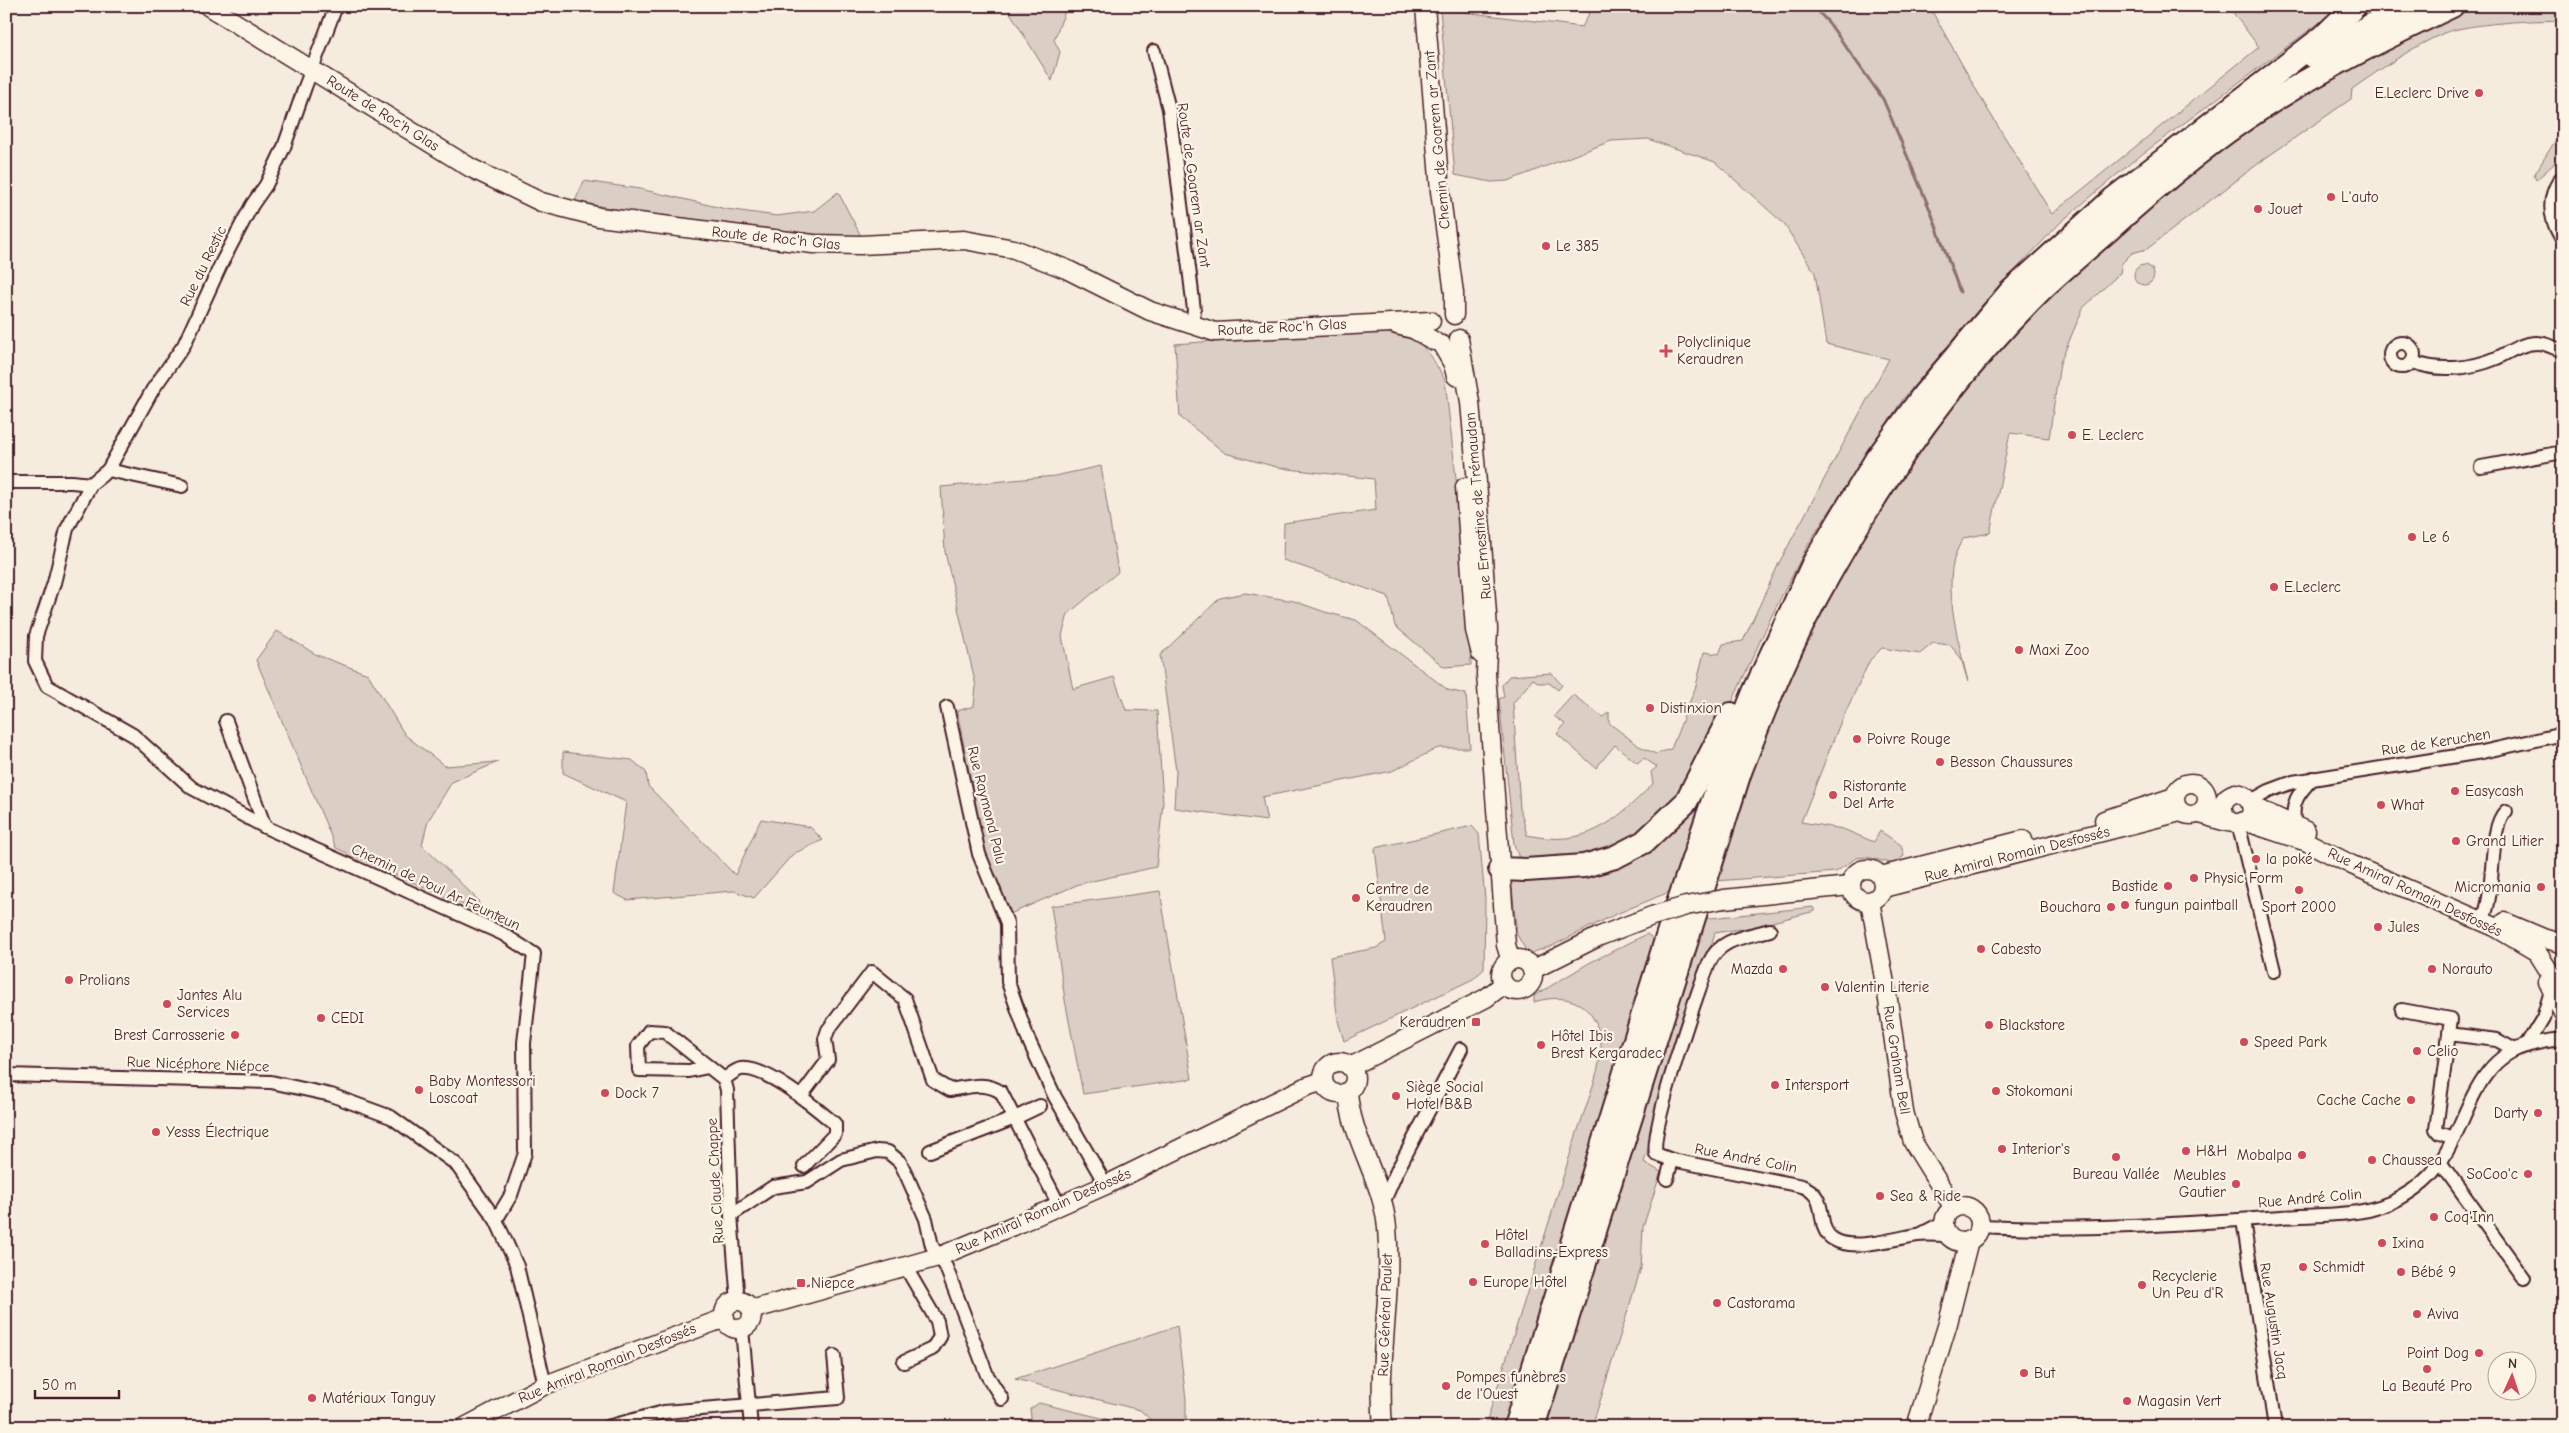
<svg xmlns="http://www.w3.org/2000/svg" width="2569" height="1433" font-family="'Comic Neue',sans-serif">
  <style>
    .green { fill: #dbcec4; stroke: #927678 }
    .lines { fill: none; stroke-linecap: round; stroke-linejoin: round }
    .stream { stroke: #8c6e70; stroke-width: 3 }
    .street-casing { stroke: #4a1f2b; stroke-width: 16 }
    .secondary-casing { stroke: #4a1f2b; stroke-width: 21 }
    .primary-casing { stroke: #4a1f2b; stroke-width: 24 }
    .highway-casing { stroke: #4a1f2b; stroke-width: 26 }
    .street { stroke: #fcf5e5; stroke-width: 12 }
    .secondary { stroke: #fcf5e5; stroke-width: 18 }
    .primary { stroke: #fcf5e5; stroke-width: 20 }
    .highway { stroke: #fcf5e5; stroke-width: 22 }
    .secondary-bridge-casing { stroke: #4a1f2b; stroke-width: 21; stroke-linecap: butt }
    .secondary-bridge { stroke: #fcf5e5; stroke-width: 18 }
    .poi-dot { fill: #d1495b; stroke: #fcf5e5; stroke-width: 2 }
    .labels { text-anchor: middle; dominant-baseline: central; stroke-width: 4.5; stroke-linejoin: round; paint-order: stroke }
    .poi-label { font-size: 15px; fill: #4a1f2b; stroke: #fcf5e5; text-anchor: start }
    .street-label { font-size: 15px; fill: #4a1f2b; stroke: #fcf5e5 }
  </style>
  <rect width="100%" height="100%" fill="#f5ecde"/>
  <filter id="ink" filterUnits="userSpaceOnUse"><feTurbulence type="fractalNoise" baseFrequency=".02" numOctaves="2"/><feDisplacementMap in="SourceGraphic" scale="10" xChannelSelector="R" yChannelSelector="G"/><feConvolveMatrix kernelMatrix="1 2 1 2 8 2 1 2 1" color-interpolation-filters="sRGB"/></filter>
  <g filter="url(#ink)">
    <g class="green">
      <path d="M1006,6H1067L1054,40L1060,52L1052,81Z"/>
      <path d="M1593,6H1929L1985,105L2052,214L2259,47L2228,6H2337L2319,23L2133,161L2061,222L1985,302L1903,399L1810,541L1773,613L1727,713L1679,800L1649,830L1605,853L1520,861L1514,844L1499,699L1504,697L1502,685L1509,676L1551,673L1562,685L1558,690L1549,683H1539L1533,679L1513,703L1520,808L1527,835C1587,848 1613,823 1653,784L1651,772L1657,767L1644,758L1637,763L1615,745L1596,768L1557,734L1565,724L1554,716L1573,695L1603,717L1609,712V723L1639,746L1656,754L1671,749L1696,686L1704,652L1719,654L1723,644L1743,641L1780,561L1889,359L1826,344L1815,273L1784,224L1715,162L1648,139L1611,141L1508,181L1491,182L1455,175L1440,9L1582,27Z"/>
      <path d="M2473,6H2563V21C2538,19 2466,24 2444,33C2412,47 2381,69 2352,89L2351,99L2267,157L2147,249L2132,253L2122,263L2120,273L2083,308L2060,363L2049,438L2010,433L1990,533L1964,538C1937,573 1959,642 1968,682L1961,658L1950,645L1933,643L1920,654L1882,648L1870,660L1839,726L1801,822L1843,829L1874,842L1880,831L1901,845L1904,856L1894,864L1867,857L1856,858L1836,872L1715,881C1741,803 1768,725 1803,651C1867,516 1954,387 2062,284C2089,257 2119,234 2148,209C2171,189 2192,167 2217,150C2236,136 2257,124 2277,111C2340,71 2404,32 2473,6Z"/>
      <path d="M2563,128V156L2536,180L2534,175Z"/>
      <path d="M584,181L640,189L726,209L777,216L814,211L838,192L861,236H830L625,211L575,201Z"/>
      <circle cx="2144" cy="275" r="10"/>
      <path d="M1372,329L1418,341L1431,356L1445,380L1462,532L1471,665L1444,667L1395,626L1388,596L1283,560L1284,523L1376,510L1374,479L1280,468L1225,453L1180,417L1175,344Z"/>
      <path d="M1101,466L1118,572L1068,614L1062,636L1073,689L1114,677L1126,710L1157,711L1163,803L1156,867L1079,884L1001,918L976,852L981,833L957,711L974,706L976,686L945,552L941,487L1055,476Z"/>
      <path d="M1245,593L1294,601L1325,612L1356,620L1448,690L1466,694L1470,748H1438L1392,771L1262,797L1267,821L1174,808L1176,771L1160,655L1220,598Z"/>
      <path d="M277,631L317,655L368,674L405,735L445,766L498,762L452,782L428,821L422,845L478,900L481,913L336,848L256,660Z"/>
      <path d="M563,752L632,760L646,772L648,786L735,875L761,819L810,827L823,840L793,854L754,898L734,891L627,900L614,893L626,802L563,773Z"/>
      <path d="M1709,770L1705,795L1669,892L1614,915L1552,946L1528,954L1517,935L1511,878H1566L1600,873L1644,856L1680,825Z"/>
      <path d="M1472,826L1479,834L1485,899L1484,969L1473,979L1344,1041L1338,1021L1330,957L1376,948L1386,942L1375,848Z"/>
      <path d="M1160,891L1192,1079L1083,1094L1065,1000L1051,906Z"/>
      <path d="M1813,907L1815,911L1753,927L1715,933L1644,1162L1661,1172L1643,1227L1641,1268L1592,1427H1545L1613,1208L1622,1187L1702,919Z"/>
      <path d="M1647,934L1655,940L1505,1427H1485C1515,1332 1544,1237 1574,1142C1581,1119 1603,1065 1601,1044C1597,1005 1570,991 1534,1002V996L1589,963Z"/>
      <path d="M1177,1326L1186,1399V1427H1153L1150,1419L1140,1410L1015,1379Z"/>
      <path d="M1039,1403L1135,1426V1427H1032L1030,1409Z"/>
    </g>
    <g class="lines">
      <path class="stream" d="M1813,6L1829,23L1883,99L1931,212L1960,292"/>
      <defs>
        <g id="street">
          <path d="M1154,51L1169,109L1190,276L1194,310L1192,326"/>
          <circle cx="2402" cy="355" r="12"/>
          <path d="M2413,362C2438,372 2471,369 2497,358C2509,352 2522,343 2537,343C2546,343 2554,348 2563,351"/>
          <path d="M2481,467L2563,452"/>
          <path d="M108,470L182,486"/>
          <path d="M6,482H72L91,484L108,470L153,389L184,345L222,262L252,205L266,185L284,147L305,87L336,6"/>
          <path d="M91,484L67,529L54,583L36,636L35,661L47,686L133,735L192,788L265,827L503,934L534,954L524,1043L525,1153L511,1195L496,1220"/>
          <path d="M947,707L979,854L1007,923L1008,982L1028,1039L1055,1097L1106,1185"/>
          <path d="M226,721L265,827"/>
          <path d="M2251,801L2269,791L2293,782L2482,752L2563,734"/>
          <path d="M2238,823L2274,971"/>
          <path d="M2295,825C2290,804 2298,793 2313,778"/>
          <path d="M2482,921C2497,893 2487,828 2506,811"/>
          <path d="M2402,1010L2451,1019L2436,1129L2439,1133L2454,1138"/>
          <path d="M2449,1034L2497,1040L2515,1050"/>
          <path d="M2526,1046L2543,1018L2551,991"/>
          <path d="M708,1067L689,1071L639,1070L638,1046L649,1031L665,1032L724,1079L727,1090L731,1215L738,1302"/>
          <path d="M6,1075L271,1082L331,1095L391,1117L456,1164L496,1220L517,1266L545,1385"/>
          <path d="M724,1079C729,1076 735,1070 741,1069C767,1066 816,1108 835,1124V1134L804,1166"/>
          <path d="M802,1095L828,1060L825,1039L828,1030L872,972L905,999L933,1080L950,1090C969,1087 984,1081 1001,1092L1060,1207"/>
          <path d="M930,1151L1015,1118L1040,1106"/>
          <path d="M1672,1160L1656,1154C1649,1132 1698,991 1709,963C1720,938 1746,937 1770,930"/>
          <path d="M2440,1162L2524,1278"/>
          <path d="M1667,1179L1672,1160L1802,1186C1831,1197 1814,1227 1833,1239C1853,1252 1896,1238 1917,1235C1927,1234 1938,1235 1948,1235"/>
          <path d="M1383,1203L1397,1171L1461,1049"/>
          <path d="M731,1215L773,1187L807,1182L841,1160L877,1151L888,1152L900,1162L906,1174L926,1219L932,1246L946,1267L987,1375L1002,1399"/>
          <path d="M2243,1220L2275,1427"/>
          <path d="M1980,1226C2080,1231 2181,1224 2282,1217C2319,1214 2366,1218 2400,1198C2416,1189 2429,1179 2439,1164C2469,1122 2473,1056 2533,1044C2543,1042 2553,1039 2563,1040"/>
          <path d="M1921,1234L1944,1222"/>
          <path d="M742,1329L751,1427"/>
          <path d="M904,1362L932,1349L940,1337L937,1321L905,1266"/>
          <path d="M607,1427L664,1412L838,1398L834,1356"/>
        </g>
        <g id="secondary">
          <path d="M208,6L471,168L541,202L599,217L813,244L860,245L964,240L1014,249L1066,269L1150,311L1215,332L1431,321"/>
          <path d="M1425,6L1440,191L1454,293V315"/>
          <path d="M1397,325L1413,329L1434,341"/>
          <path d="M1459,339L1470,402L1481,529L1488,629L1486,674L1488,700L1506,945L1511,961"/>
          <path d="M1442,345L1453,364L1456,376"/>
          <path d="M1465,487L1475,630L1481,654"/>
          <circle cx="2191" cy="799" r="16"/>
          <path d="M2252,806L2306,831"/>
          <path d="M2199,814C2210,816 2227,824 2238,823C2259,822 2254,793 2235,793C2220,798 2220,811 2229,821"/>
          <path d="M2104,820L2174,797"/>
          <path d="M2244,821L2307,842L2352,865L2495,927L2537,952L2563,993"/>
          <circle cx="1867" cy="885" r="16"/>
          <path d="M1881,876L2023,840"/>
          <path d="M1883,888L2180,812"/>
          <path d="M1724,899L1850,886"/>
          <path d="M1870,901L1888,1000L1904,1112L1913,1142L1954,1208"/>
          <path d="M2505,922L2543,938L2563,944"/>
          <circle cx="1517" cy="975" r="16"/>
          <path d="M1532,970L1600,936L1652,916"/>
          <path d="M2548,982L2563,1013"/>
          <circle cx="1339" cy="1078" r="16"/>
          <path d="M1350,1067L1486,998L1504,984"/>
          <path d="M1348,1092C1351,1139 1383,1180 1387,1228C1393,1294 1377,1360 1383,1427"/>
          <circle cx="1962" cy="1224" r="18"/>
          <circle cx="738" cy="1315" r="14"/>
          <path d="M751,1310L938,1257L1020,1223L1106,1185L1305,1087L1323,1081"/>
          <path d="M465,1427L545,1385L725,1318"/>
          <path d="M1916,1427L1948,1323L1969,1240"/>
        </g>
        <path id="primary" d="M2563,182C2552,199 2553,215 2563,233"/>
        <g id="highway">
          <path d="M2313,56L2407,6"/>
          <path d="M1500,869L1526,870L1584,866L1615,857L1644,842L1686,802L1731,714"/>
          <path d="M1515,1427L1670,927L1726,762L1754,692L1813,564L1877,458L1924,394L2010,292L2113,199L2324,36L2355,6"/>
          <path d="M1533,1427L1740,772C1766,705 1793,637 1829,575C1886,472 1957,373 2041,290C2063,269 2087,249 2110,229C2157,186 2207,143 2262,108C2322,69 2387,37 2452,6"/>
        </g>
      </defs>
      <use href="#street" class="street-casing"/>
      <use href="#secondary" class="secondary-casing"/>
      <use href="#primary" class="primary-casing"/>
      <use href="#highway" class="highway-casing"/>
      <use href="#street" class="street"/>
      <use href="#secondary" class="secondary"/>
      <use href="#primary" class="primary"/>
      <use href="#highway" class="highway"/>
      <defs>
        <path id="secondary-bridge" d="M1652,916L1686,906L1724,899"/>
      </defs>
      <use href="#secondary-bridge" class="secondary-bridge-casing"/>
      <use href="#secondary-bridge" class="secondary-bridge"/>
    </g>
  </g>
  <g class="poi-dot">
    <circle cx="2479" cy="93" r="5"/>
    <circle cx="2331" cy="197" r="5"/>
    <circle cx="2258" cy="209" r="5"/>
    <circle cx="1546" cy="246" r="5"/>
    <path d="M1663.5 343.5h5v5h5v5h-5v5h-5v-5h-5v-5h5z"/>
    <circle cx="2072" cy="435" r="5"/>
    <circle cx="2412" cy="537" r="5"/>
    <circle cx="2274" cy="587" r="5"/>
    <circle cx="2019" cy="650" r="5"/>
    <circle cx="1650" cy="708" r="5"/>
    <circle cx="1857" cy="739" r="5"/>
    <circle cx="1940" cy="762" r="5"/>
    <circle cx="2455" cy="791" r="5"/>
    <circle cx="1833" cy="795" r="5"/>
    <circle cx="2381" cy="805" r="5"/>
    <circle cx="2456" cy="841" r="5"/>
    <circle cx="2256" cy="859" r="5"/>
    <circle cx="2194" cy="878" r="5"/>
    <circle cx="2168" cy="886" r="5"/>
    <circle cx="2541" cy="887" r="5"/>
    <circle cx="2299" cy="890" r="5"/>
    <circle cx="1356" cy="898" r="5"/>
    <circle cx="2125" cy="905" r="5"/>
    <circle cx="2111" cy="907" r="5"/>
    <circle cx="2378" cy="927" r="5"/>
    <circle cx="1981" cy="949" r="5"/>
    <circle cx="1783" cy="969" r="5"/>
    <circle cx="2432" cy="969" r="5"/>
    <circle cx="69" cy="980" r="5"/>
    <circle cx="1825" cy="987" r="5"/>
    <circle cx="167" cy="1004" r="5"/>
    <circle cx="321" cy="1018" r="5"/>
    <rect x="1471" y="1017" width="10" height="10" rx="2.5"/>
    <circle cx="1989" cy="1025" r="5"/>
    <circle cx="235" cy="1035" r="5"/>
    <circle cx="2244" cy="1042" r="5"/>
    <circle cx="1541" cy="1045" r="5"/>
    <circle cx="2417" cy="1051" r="5"/>
    <circle cx="1775" cy="1085" r="5"/>
    <circle cx="419" cy="1090" r="5"/>
    <circle cx="1996" cy="1091" r="5"/>
    <circle cx="605" cy="1093" r="5"/>
    <circle cx="1396" cy="1096" r="5"/>
    <circle cx="2411" cy="1100" r="5"/>
    <circle cx="2538" cy="1113" r="5"/>
    <circle cx="156" cy="1132" r="5"/>
    <circle cx="2002" cy="1149" r="5"/>
    <circle cx="2186" cy="1151" r="5"/>
    <circle cx="2302" cy="1155" r="5"/>
    <circle cx="2116" cy="1157" r="5"/>
    <circle cx="2372" cy="1160" r="5"/>
    <circle cx="2528" cy="1174" r="5"/>
    <circle cx="2236" cy="1184" r="5"/>
    <circle cx="1880" cy="1196" r="5"/>
    <circle cx="2434" cy="1217" r="5"/>
    <circle cx="2382" cy="1243" r="5"/>
    <circle cx="1485" cy="1244" r="5"/>
    <circle cx="2303" cy="1267" r="5"/>
    <circle cx="2401" cy="1272" r="5"/>
    <circle cx="1473" cy="1282" r="5"/>
    <rect x="796" y="1278" width="10" height="10" rx="2.5"/>
    <circle cx="2142" cy="1285" r="5"/>
    <circle cx="1717" cy="1303" r="5"/>
    <circle cx="2417" cy="1314" r="5"/>
    <circle cx="2479" cy="1353" r="5"/>
    <circle cx="2427" cy="1369" r="5"/>
    <circle cx="2024" cy="1373" r="5"/>
    <circle cx="1446" cy="1386" r="5"/>
    <circle cx="312" cy="1398" r="5"/>
    <circle cx="2127" cy="1401" r="5"/>
  </g>
  <g class="labels">
    <g class="poi-label">
      <text x="2469" y="93" text-anchor="end">E.Leclerc Drive</text>
      <text x="2341" y="197">L'auto</text>
      <text x="2268" y="209">Jouet</text>
      <text x="1556" y="246">Le 385</text>
      <text x="1677" y="342">Polyclinique<tspan x="1677" dy="17">Keraudren</tspan></text>
      <text x="2082" y="435">E. Leclerc</text>
      <text x="2422" y="537">Le 6</text>
      <text x="2284" y="587">E.Leclerc</text>
      <text x="2029" y="650">Maxi Zoo</text>
      <text x="1660" y="708">Distinxion</text>
      <text x="1867" y="739">Poivre Rouge</text>
      <text x="1950" y="762">Besson Chaussures</text>
      <text x="1843" y="786">Ristorante<tspan x="1843" dy="17">Del Arte</tspan></text>
      <text x="2465" y="791">Easycash</text>
      <text x="2391" y="805">What</text>
      <text x="2466" y="841">Grand Litier</text>
      <text x="2266" y="859">la poké</text>
      <text x="2204" y="878">Physic Form</text>
      <text x="2158" y="886" text-anchor="end">Bastide</text>
      <text x="2531" y="887" text-anchor="end">Micromania</text>
      <text x="1366" y="889">Centre de<tspan x="1366" dy="17">Keraudren</tspan></text>
      <text x="2135" y="905">fungun paintball</text>
      <text x="2101" y="907" text-anchor="end">Bouchara</text>
      <text x="2299" y="907" text-anchor="middle">Sport 2000</text>
      <text x="2388" y="927">Jules</text>
      <text x="1991" y="949">Cabesto</text>
      <text x="1773" y="969" text-anchor="end">Mazda</text>
      <text x="2442" y="969">Norauto</text>
      <text x="79" y="980">Prolians</text>
      <text x="1835" y="987">Valentin Literie</text>
      <text x="177" y="995">Jantes Alu<tspan x="177" dy="17">Services</tspan></text>
      <text x="331" y="1018">CEDI</text>
      <text x="1466" y="1022" text-anchor="end">Keraudren</text>
      <text x="1999" y="1025">Blackstore</text>
      <text x="225" y="1035" text-anchor="end">Brest Carrosserie</text>
      <text x="1551" y="1036">Hôtel Ibis<tspan x="1551" dy="17">Brest Kergaradec</tspan></text>
      <text x="2254" y="1042">Speed Park</text>
      <text x="2427" y="1051">Celio</text>
      <text x="429" y="1081">Baby Montessori<tspan x="429" dy="17">Loscoat</tspan></text>
      <text x="1785" y="1085">Intersport</text>
      <text x="1406" y="1087">Siège Social<tspan x="1406" dy="17">Hotel B&amp;B</tspan></text>
      <text x="2006" y="1091">Stokomani</text>
      <text x="615" y="1093">Dock 7</text>
      <text x="2401" y="1100" text-anchor="end">Cache Cache</text>
      <text x="2528" y="1113" text-anchor="end">Darty</text>
      <text x="166" y="1132">Yesss Électrique</text>
      <text x="2012" y="1149">Interior's</text>
      <text x="2196" y="1151">H&amp;H</text>
      <text x="2292" y="1155" text-anchor="end">Mobalpa</text>
      <text x="2382" y="1160">Chaussea</text>
      <text x="2116" y="1174" text-anchor="middle">Bureau Vallée</text>
      <text x="2518" y="1174" text-anchor="end">SoCoo'c</text>
      <text x="2226" y="1175" text-anchor="end">Meubles<tspan x="2226" dy="17">Gautier</tspan></text>
      <text x="1890" y="1196">Sea &amp; Ride</text>
      <text x="2444" y="1217">Coq'Inn</text>
      <text x="1495" y="1235">Hôtel<tspan x="1495" dy="17">Balladins-Express</tspan></text>
      <text x="2392" y="1243">Ixina</text>
      <text x="2313" y="1267">Schmidt</text>
      <text x="2411" y="1272">Bébé 9</text>
      <text x="2152" y="1276">Recyclerie<tspan x="2152" dy="17">Un Peu d'R</tspan></text>
      <text x="1483" y="1282">Europe Hôtel</text>
      <text x="811" y="1283">Niepce</text>
      <text x="1727" y="1303">Castorama</text>
      <text x="2427" y="1314">Aviva</text>
      <text x="2469" y="1353" text-anchor="end">Point Dog</text>
      <text x="2034" y="1373">But</text>
      <text x="1456" y="1377">Pompes funèbres<tspan x="1456" dy="17">de l'Ouest</tspan></text>
      <text x="2427" y="1386" text-anchor="middle">La Beauté Pro</text>
      <text x="322" y="1398">Matériaux Tanguy</text>
      <text x="2137" y="1401">Magasin Vert</text>
    </g>
    <g class="street-label">
      <text transform="translate(383 113) rotate(32)">Route de Roc'h Glas</text>
      <text transform="translate(1437 140) rotate(-95)">Chemin de Goarem ar Zant</text>
      <text transform="translate(1194 185) rotate(82)">Route de Goarem ar Zant</text>
      <text transform="translate(776 238) rotate(6)">Route de Roc'h Glas</text>
      <text transform="translate(203 266) rotate(-64)">Rue du Restic</text>
      <text transform="translate(1282 327) rotate(-3)">Route de Roc'h Glas</text>
      <text transform="translate(1478 506) rotate(-95)">Rue Ernestine de Trémaudan</text>
      <text transform="translate(2436 742) rotate(-9)">Rue de Keruchen</text>
      <text transform="translate(987 805) rotate(76)">Rue Raymond Palu</text>
      <text transform="translate(2017 854) rotate(-14)">Rue Amiral Romain Desfossés</text>
      <text transform="translate(436 887) rotate(25)">Chemin de Poul Ar Feunteun</text>
      <text transform="translate(2415 892) rotate(25)">Rue Amiral Romain Desfossés</text>
      <text transform="translate(1897 1060) rotate(81)">Rue Graham Bell</text>
      <text transform="translate(198 1064) rotate(2)">Rue Nicéphore Niépce</text>
      <text transform="translate(1746 1158) rotate(11)">Rue André Colin</text>
      <text transform="translate(715 1181) rotate(-93)">Rue Claude Chappe</text>
      <text transform="translate(2310 1198) rotate(-5)">Rue André Colin</text>
      <text transform="translate(1043 1211) rotate(-24)">Rue Amiral Romain Desfossés</text>
      <text transform="translate(1385 1315) rotate(-88)">Rue Général Paulet</text>
      <text transform="translate(2274 1321) rotate(81)">Rue Augustin Jacq</text>
      <text transform="translate(607 1363) rotate(-22)">Rue Amiral Romain Desfossés</text>
    </g>
  </g>
  <rect width="2569" height="1433" fill="none" stroke="#fcf5e5" stroke-width="25"/>
  <rect x="12" y="12" width="2544" height="1408" fill="none" stroke="#4a1f2b" stroke-width="2" filter="url(#ink)"/>
  <g transform="translate(2512 1376) rotate(3)"><circle r="24" fill="#fcf5e5" stroke="#b59f9b"/>
  <path d="M0-4L9 19L0 12L-9 19Z" fill="#d1495b"/>
  <text y="-8" font-size="14" font-weight="bold" text-anchor="middle" fill="#4a1f2b">N</text>
  </g>
  <path d="M35 1390v8h84v-8" fill="none" stroke="#4a1f2b" stroke-width="2.5"/>
  <text x="42" y="1390" font-size="15" fill="#4a1f2b" stroke="#fcf5e5" stroke-width="4" paint-order="stroke">50 m</text>
</svg>
